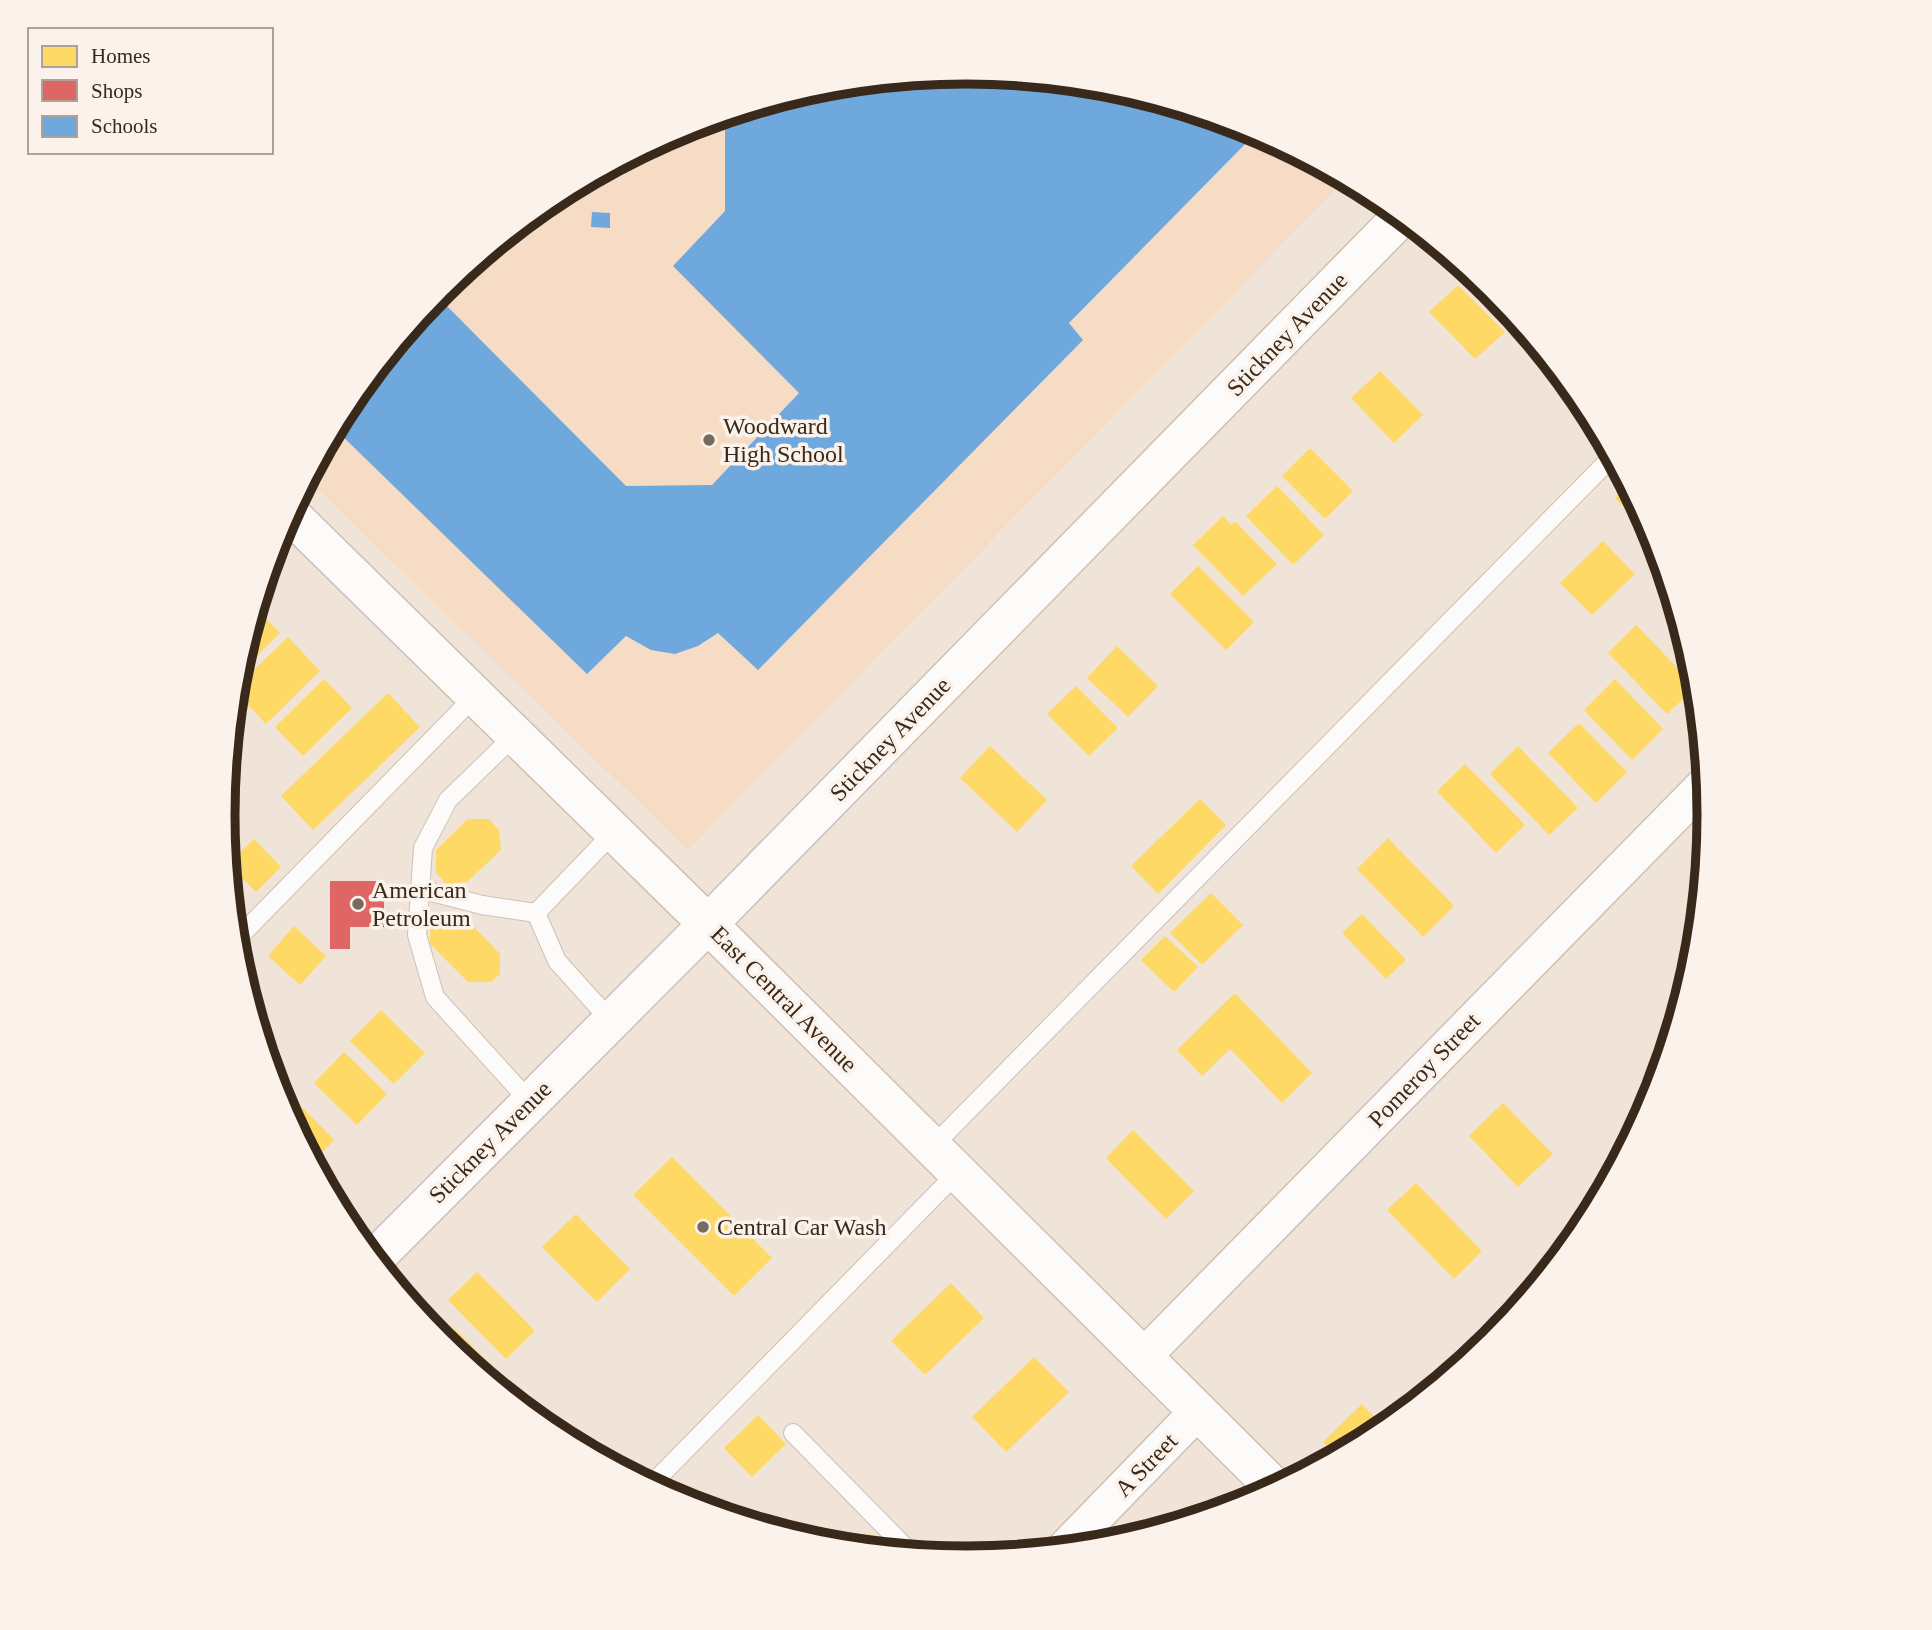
<svg xmlns="http://www.w3.org/2000/svg" width="1932" height="1630" font-family="Georgia,serif">
  <style>
    .built { fill: #f7dcc5 }
    .homes { fill: #ffd966 }
    .shops { fill: #e06666 }
    .schools { fill: #6fa8dc }
    .lines { fill: none; stroke-linecap: round; stroke-linejoin: round }
    .lane-casing { stroke: #cec0b5; stroke-width: 20 }
    .street-casing { stroke: #cec0b5; stroke-width: 38 }
    .secondary-casing { stroke: #cec0b5; stroke-width: 41 }
    .lane { stroke: #fdfbf9; stroke-width: 18 }
    .street { stroke: #fdfbf9; stroke-width: 35 }
    .secondary { stroke: #fdfbf9; stroke-width: 38 }
    .poi-dot { fill: #786a5d; stroke: #fbf2eb; stroke-width: 2.5 }
    .labels { text-anchor: middle; dominant-baseline: central; stroke-width: 7; stroke-linejoin: round; paint-order: stroke }
    .street-label { font-size: 24px; fill: #38291b; stroke: #fbf2eb }
    .poi-label { font-size: 24px; fill: #38291b; stroke: #fbf2eb; text-anchor: start }
    .rim { fill: none; stroke: #38291b; stroke-width: 9 }
  </style>
  <rect width="100%" height="100%" fill="#f0e3d8"/>
  <path class="built" d="M966,72L1111,86L1251,128L1346,179L688,850L307,479L348,402L441,289L553,197L682,128L821,86Z"/>
  <g class="homes">
    <path d="M1471,272L1492,290L1518,322L1512,328L1463,280Z"/>
    <path d="M1458,285L1505,332L1475,359L1429,312Z"/>
    <path d="M1380,371L1423,415L1394,443L1351,398Z"/>
    <path d="M1310,448L1353,491L1325,519L1282,476Z"/>
    <path d="M1628,485L1653,531L1655,539L1615,498Z"/>
    <path d="M1277,486L1324,535L1293,565L1246,516Z"/>
    <path d="M1223,516L1231,525L1235,521L1277,564L1243,596L1193,545Z"/>
    <path d="M1603,541L1635,574L1592,615L1560,583Z"/>
    <path d="M1198,566L1254,622L1226,650L1170,594Z"/>
    <path d="M256,608L280,633L237,675V670Z"/>
    <path d="M1636,625L1696,687L1667,714L1608,653Z"/>
    <path d="M288,637L320,671L266,724L235,692V688Z"/>
    <path d="M1117,646L1158,686L1128,717L1087,678Z"/>
    <path d="M324,679L352,708L303,756L275,727Z"/>
    <path d="M1615,679L1663,729L1632,760L1584,710Z"/>
    <path d="M1076,686L1118,728L1089,756L1047,714Z"/>
    <path d="M388,693L420,727L313,830L281,796Z"/>
    <path d="M1579,723L1627,772L1596,803L1548,753Z"/>
    <path d="M990,746L1047,800L1017,832L960,778Z"/>
    <path d="M1518,746L1578,808L1549,835L1490,774Z"/>
    <path d="M1465,764L1525,825L1496,853L1437,791Z"/>
    <path d="M1200,799L1226,825L1158,894L1131,866Z"/>
    <path d="M468,819H489L499,830L501,850L467,882L446,884L436,873V850Z"/>
    <path d="M1388,838L1454,906L1423,937L1357,869Z"/>
    <path d="M254,839L281,867L256,892L228,864Z"/>
    <path d="M1211,893L1243,925L1202,965L1170,933Z"/>
    <path d="M440,914H461L500,954V974L491,982H468L430,944V924Z"/>
    <path d="M1362,914L1406,960L1386,979L1342,933Z"/>
    <path d="M294,926L326,956L300,985L268,956Z"/>
    <path d="M1165,936L1198,967L1174,992L1141,960Z"/>
    <path d="M1235,993L1312,1073L1282,1103L1230,1049L1202,1076L1177,1050Z"/>
    <path d="M381,1010L425,1053L394,1084L350,1041Z"/>
    <path d="M344,1052L387,1094L357,1125L314,1083Z"/>
    <path d="M285,1090L334,1140L313,1162L279,1099L278,1096Z"/>
    <path d="M1503,1103L1553,1154L1518,1187L1469,1136Z"/>
    <path d="M1133,1130L1194,1191L1166,1219L1106,1158Z"/>
    <path d="M672,1157L772,1258L734,1296L633,1195Z"/>
    <path d="M1416,1183L1482,1251L1454,1279L1387,1210Z"/>
    <path d="M576,1214L630,1269L597,1302L542,1247Z"/>
    <path d="M477,1272L535,1331L506,1359L448,1300Z"/>
    <path d="M951,1283L984,1318L925,1375L891,1341Z"/>
    <path d="M455,1329L512,1386L505,1394L442,1342Z"/>
    <path d="M1034,1357L1069,1392L1006,1452L972,1417Z"/>
    <path d="M1362,1404L1385,1428L1379,1433L1337,1456L1323,1442Z"/>
    <path d="M758,1415L786,1444L752,1477L724,1448Z"/>
    <path d="M869,1533L886,1550L854,1547Z"/>
  </g>
  <path class="shops" d="M330,881H384V927H350V949H330Z"/>
  <g class="schools">
    <path d="M966,72L1111,86L1251,128L1257,132L1069,323L1083,340L758,670L718,633L698,646L675,654L651,650L626,636L587,674L334,428L348,402L436,295L626,486L712,485L799,393L673,266L725,211V115L821,86Z"/>
    <path d="M592,212L610,213V228L591,227Z"/>
  </g>
  <g class="lines">
    <defs>
      <g id="lane">
        <path d="M515,735L448,800L423,848L417,935L435,997L530,1102"/>
        <path d="M420,889L482,905L536,913"/>
        <path d="M235,941L475,696"/>
        <path d="M611,1021L557,961L536,913L614,832"/>
        <path d="M932,1147L1613,456"/>
        <path d="M793,1433L911,1553"/>
        <path d="M651,1485L958,1172"/>
      </g>
      <g id="street">
        <path d="M1143,1357L1706,783"/>
        <path d="M1064,1549L1198,1411"/>
      </g>
      <g id="secondary">
        <path d="M289,513L708,924L1275,1488"/>
        <path d="M374,1259L708,924L1402,216"/>
      </g>
    </defs>
    <use href="#lane" class="lane-casing"/>
    <use href="#street" class="street-casing"/>
    <use href="#secondary" class="secondary-casing"/>
    <use href="#lane" class="lane"/>
    <use href="#street" class="street"/>
    <use href="#secondary" class="secondary"/>
  </g>
  <g class="poi-dot">
    <circle cx="709" cy="440" r="7"/>
    <circle cx="358" cy="904" r="7"/>
    <circle cx="703" cy="1227" r="7"/>
  </g>
  <g class="labels">
    <g class="street-label">
      <text transform="translate(1287 334) rotate(-46)">Stickney Avenue</text>
      <text transform="translate(890 739) rotate(-46)">Stickney Avenue</text>
      <text transform="translate(784 999) rotate(45)">East Central Avenue</text>
      <text transform="translate(1424 1070) rotate(-46)">Pomeroy Street</text>
      <text transform="translate(490 1142) rotate(-45)">Stickney Avenue</text>
      <text transform="translate(1146 1465) rotate(-46)">A Street</text>
    </g>
    <g class="poi-label">
      <text x="723" y="426">Woodward<tspan x="723" dy="28">High School</tspan></text>
      <text x="372" y="890">American<tspan x="372" dy="28">Petroleum</tspan></text>
      <text x="717" y="1227">Central Car Wash</text>
    </g>
  </g>
  <path d="M0 0H1932V1630H0ZM235 815a731 731 0 1 1 1462 0a731 731 0 1 1-1462 0Z" fill="#fbf2eb" fill-rule="evenodd"/>
  <path class="rim" d="M235 815a731 731 0 1 1 1462 0a731 731 0 1 1-1462 0Z"/>
  <rect x="28" y="28" width="245" height="126" fill="#fbf2eb" stroke="#ada298" stroke-width="2"/>
  <rect x="42" y="46" width="35" height="21" fill="#ffd966" stroke="#ada298" stroke-width="2"/>
  <text x="91" y="63" font-size="21" fill="#38291b">Homes</text>
  <rect x="42" y="80" width="35" height="21" fill="#e06666" stroke="#ada298" stroke-width="2"/>
  <text x="91" y="98" font-size="21" fill="#38291b">Shops</text>
  <rect x="42" y="116" width="35" height="21" fill="#6fa8dc" stroke="#ada298" stroke-width="2"/>
  <text x="91" y="133" font-size="21" fill="#38291b">Schools</text>
</svg>
